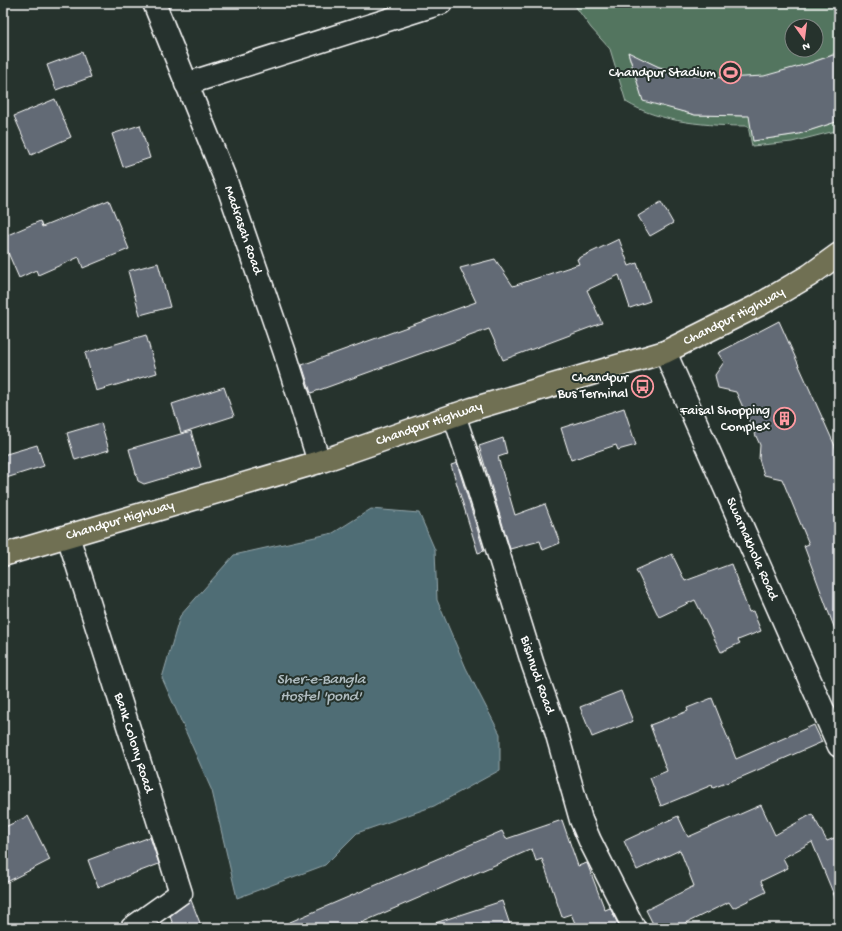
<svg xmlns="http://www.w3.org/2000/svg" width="842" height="931" font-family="'Gochi Hand',sans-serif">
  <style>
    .green { fill: #52745f; stroke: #a8baaf; fill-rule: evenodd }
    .water { fill: #4f6d75; stroke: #95a7ac }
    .building { fill: #626a74; stroke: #fff }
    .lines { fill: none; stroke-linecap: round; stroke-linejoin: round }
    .minor-casing { stroke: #fff; stroke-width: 25 }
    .primary-casing { stroke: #fff; stroke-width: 25 }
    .minor { stroke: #26332d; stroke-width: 22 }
    .primary { stroke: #706f52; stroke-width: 22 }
    .labels { text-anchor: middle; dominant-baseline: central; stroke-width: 4; stroke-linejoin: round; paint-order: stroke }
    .poi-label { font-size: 14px; fill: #fff; stroke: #26332d; text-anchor: end }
    .street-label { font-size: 14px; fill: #fff; stroke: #26332d }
    .water-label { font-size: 15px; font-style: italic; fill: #b0bdc1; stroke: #26332d }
  </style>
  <rect width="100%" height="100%" fill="#26332d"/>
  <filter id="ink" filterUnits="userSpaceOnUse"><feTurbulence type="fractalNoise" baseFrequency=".025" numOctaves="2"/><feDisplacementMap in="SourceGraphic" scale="8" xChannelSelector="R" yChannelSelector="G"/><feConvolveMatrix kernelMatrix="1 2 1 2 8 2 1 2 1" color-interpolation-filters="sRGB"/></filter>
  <g filter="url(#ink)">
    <path class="green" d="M573,3H839V49L830,56L807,64L753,141L799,134L839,121V130L792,142L752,146L748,126C710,126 660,123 626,102L610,49L591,28ZM792,26H816V50H792ZM628,53L659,67L696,75L724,78L746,116L695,115L643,100Z"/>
    <path class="water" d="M371,509L419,513L435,550L437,600L466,668L500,734V770L434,806L357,833L325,865L237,898L212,791L162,678L180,616L234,555L333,533Z"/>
    <g class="building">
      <path d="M82,52L91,77L56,90L47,65Z"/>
      <path d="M628,52L659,67L696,76L724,78L764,76L807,64L839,53V121L799,134L753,141L749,116L695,115L643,101Z"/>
      <path d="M55,99L71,137L31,155L14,116Z"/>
      <path d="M140,125L150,158L123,167L112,134Z"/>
      <path d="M109,200L129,249L83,268L79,257L38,275L36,270L19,278L3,241V237L40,221L42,227Z"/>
      <path d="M661,202L673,223L650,236L638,216Z"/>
      <path d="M619,239L629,266L637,263L650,301L630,308L619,275L587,290L602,323L503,360L489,329L311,393L302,365L476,302L460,268L495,259L513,286L579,264L577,259Z"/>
      <path d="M158,263L170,307L140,315L128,271Z"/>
      <path d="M779,321L839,455V635H837L804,546L809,544L782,479L764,475L759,459L760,445L736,392L718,388L715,375L724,362L718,353Z"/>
      <path d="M146,335L157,373L96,391L85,353Z"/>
      <path d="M224,387L234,416L181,433L172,404Z"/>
      <path d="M624,408L636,445L618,450L616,445L571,460L561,428Z"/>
      <path d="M101,423L109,450L75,460L67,433Z"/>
      <path d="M191,431L201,467L144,484L138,481L129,449Z"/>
      <path d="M503,438L507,454L498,457L515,515L545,504L560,543L543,550L540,541L510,549L479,446Z"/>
      <path d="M37,445L44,466L3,479V455Z"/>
      <path d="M457,463L484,551L478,553L451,465Z"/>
      <path d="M672,554L685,581L731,564L749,612L753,611L761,631L738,640L740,643L721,652L695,600L659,617L636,570Z"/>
      <path d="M621,691L633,721L592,737L580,707Z"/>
      <path d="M712,698L736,759L814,725L822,742L744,776L713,788L712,785L661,806L650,778L667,771L650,725L688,711L687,708Z"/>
      <path d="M761,805L775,835L812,814L827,841L839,836V907L812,842L783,858L788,868L761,881L766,892L733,908L729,902L676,928H655L646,910L694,886L680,850L637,870L624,841L678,816L688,837Z"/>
      <path d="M28,816L50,860L3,884V828Z"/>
      <path d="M562,820L578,866L587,863L605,910L610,908L620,928H577L571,914L562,917L542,859L536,861L532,849L349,928H276L502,831L506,839Z"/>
      <path d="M150,837L159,864L98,887L88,860Z"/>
      <path d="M191,900L202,928H174L170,916Z"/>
      <path d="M502,901L511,928H430L429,925Z"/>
    </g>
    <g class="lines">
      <defs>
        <g id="minor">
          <path id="s1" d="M154,3L226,181L285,353L319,462"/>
          <path d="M186,84L441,3"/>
          <path id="s2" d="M665,352L839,746"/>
          <path id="s3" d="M454,415L475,478L533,665L554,724L581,820L590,841L634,928"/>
          <path id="s4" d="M68,536L181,893L132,928"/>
        </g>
        <g id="primary">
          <path id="s5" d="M3,555L319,462L472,409L665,352L759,305L810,275L839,254"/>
        </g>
      </defs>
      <use href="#minor" class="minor-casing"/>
      <use href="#primary" class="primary-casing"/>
      <use href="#minor" class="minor"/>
      <use href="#primary" class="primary"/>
    </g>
  </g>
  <defs>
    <symbol id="stadium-ring" viewBox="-11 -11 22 22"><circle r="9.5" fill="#26332d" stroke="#ff9aa2" stroke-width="1.5"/><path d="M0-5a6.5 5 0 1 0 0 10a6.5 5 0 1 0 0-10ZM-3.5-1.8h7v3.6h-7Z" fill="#ff9aa2"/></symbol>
    <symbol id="bus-ring" viewBox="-11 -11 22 22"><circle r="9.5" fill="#26332d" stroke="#ff9aa2" stroke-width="1.5"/><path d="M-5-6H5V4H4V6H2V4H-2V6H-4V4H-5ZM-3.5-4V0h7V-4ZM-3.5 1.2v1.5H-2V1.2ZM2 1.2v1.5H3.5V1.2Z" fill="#ff9aa2"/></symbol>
    <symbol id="building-ring" viewBox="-11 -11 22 22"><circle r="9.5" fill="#26332d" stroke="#ff9aa2" stroke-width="1.5"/><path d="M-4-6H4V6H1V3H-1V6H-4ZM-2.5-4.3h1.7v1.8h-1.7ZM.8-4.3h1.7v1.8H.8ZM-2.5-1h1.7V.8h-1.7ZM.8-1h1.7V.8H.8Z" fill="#ff9aa2"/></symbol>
  </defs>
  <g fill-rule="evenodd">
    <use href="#stadium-ring" x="718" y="60" width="25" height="25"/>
    <use href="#bus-ring" x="630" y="374" width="25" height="25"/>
    <use href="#building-ring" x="772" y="406" width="25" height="25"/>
  </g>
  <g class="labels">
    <g class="poi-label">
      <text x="716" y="73">Chandpur Stadium</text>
      <text x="628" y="378">Chandpur<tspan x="628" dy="16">Bus Terminal</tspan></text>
      <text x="770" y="411">Faisal Shopping<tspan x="770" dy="16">Complex</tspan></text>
    </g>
    <g class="street-label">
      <text stroke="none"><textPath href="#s1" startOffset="244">Madrasah Road</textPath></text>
      <text stroke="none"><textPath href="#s5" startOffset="770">Chandpur Highway</textPath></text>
      <text stroke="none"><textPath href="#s5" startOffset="446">Chandpur Highway</textPath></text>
      <text stroke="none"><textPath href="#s5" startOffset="122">Chandpur Highway</textPath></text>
      <text stroke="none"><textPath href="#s2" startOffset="215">Swarnakhola Road</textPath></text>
      <text stroke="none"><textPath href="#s3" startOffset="273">Bishnudi Road</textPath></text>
      <text stroke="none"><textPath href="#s4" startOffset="217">Bank Colony Road</textPath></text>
    </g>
    <g class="water-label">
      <text x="321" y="680">Sher-e-Bangla<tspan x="321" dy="17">Hostel 'pond'</tspan></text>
    </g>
  </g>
  <rect width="842" height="931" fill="none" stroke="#26332d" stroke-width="16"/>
  <rect x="8" y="8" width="826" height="915" fill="none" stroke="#fff" stroke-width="1.5" filter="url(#ink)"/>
  <g transform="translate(804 38) rotate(166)"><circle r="19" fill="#26332d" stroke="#7d8581"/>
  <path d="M0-3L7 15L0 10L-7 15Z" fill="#ff9aa2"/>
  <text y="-6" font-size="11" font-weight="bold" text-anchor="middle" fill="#ffffff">N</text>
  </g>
</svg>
